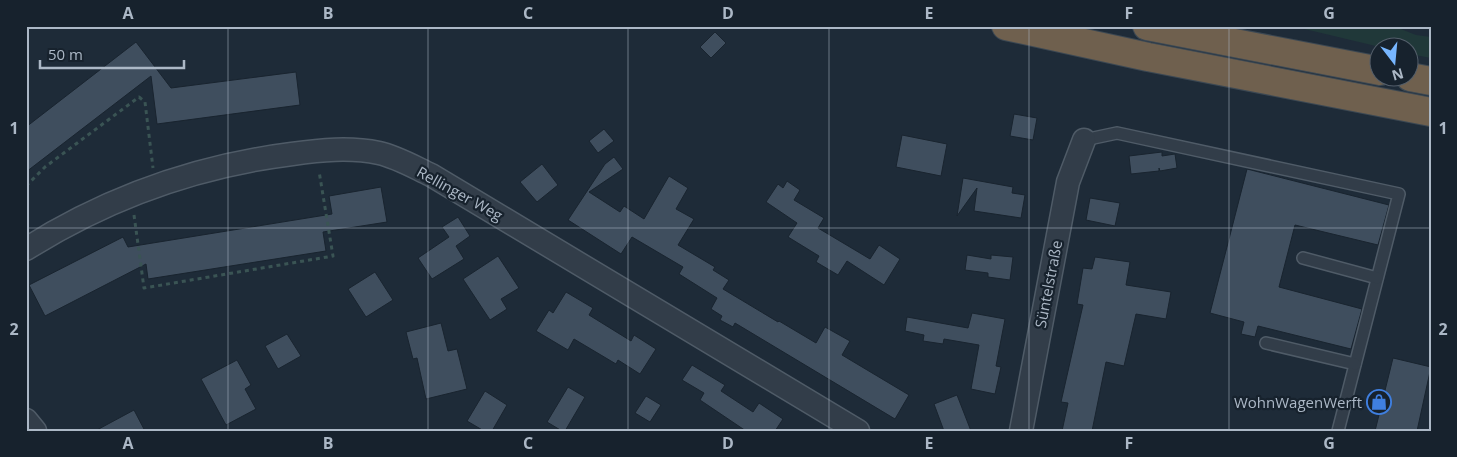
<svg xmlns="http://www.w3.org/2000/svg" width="1457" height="457" font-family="'Open Sans',sans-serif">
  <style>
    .green { fill: #203839 }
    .building { fill: #3f4e5e; stroke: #19242f }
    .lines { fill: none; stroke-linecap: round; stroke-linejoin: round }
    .lane-casing { stroke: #4f5b67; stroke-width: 14 }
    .street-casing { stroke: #4f5b67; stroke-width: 25 }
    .highway-casing { stroke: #3c4853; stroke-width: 30 }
    .path { stroke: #3a5454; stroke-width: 3; stroke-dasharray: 4 4; stroke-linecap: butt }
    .lane { stroke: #323d49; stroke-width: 11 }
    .street { stroke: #323d49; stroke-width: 22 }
    .highway { stroke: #6f604e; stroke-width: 28 }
    .grid { fill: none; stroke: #acb8c6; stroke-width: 1; stroke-opacity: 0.55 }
    .labels { text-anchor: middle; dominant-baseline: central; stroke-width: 4.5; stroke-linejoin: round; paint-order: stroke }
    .street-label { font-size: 15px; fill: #acb8c6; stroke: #17222d }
    .poi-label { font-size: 15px; fill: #acb8c6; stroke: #17222d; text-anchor: end }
    .neatline { fill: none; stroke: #acb8c6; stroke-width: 2 }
    .grid-label { font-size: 16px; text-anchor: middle; font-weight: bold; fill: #acb8c6 }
  </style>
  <rect width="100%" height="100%" fill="#1e2b38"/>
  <path class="green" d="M1292,26H1393L1416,35L1431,37V58L1410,54V48L1380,47Z"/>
  <g class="building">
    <path d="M715,32L726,43L711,58L700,47Z"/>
    <path d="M136,42L171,88L296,72L300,105L157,124L151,76L26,172V127Z"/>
    <path d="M1014,114L1037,118L1033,140L1010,136Z"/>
    <path d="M604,129L614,141L598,153L589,141Z"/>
    <path d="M902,135L947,144L941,176L896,167Z"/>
    <path d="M1162,152V156L1175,154L1177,168L1160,171L1159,168V171L1131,174L1129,156Z"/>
    <path d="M614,157L623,169L589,192L620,212L624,206L644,219L669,176L688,188L676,209L694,219L678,245L715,267L713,270L729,280L723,289L778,322L779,321L816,343L825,327L850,341L842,355L909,395L895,419L735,323L733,327L720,320L722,316L711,309L717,298L679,274L683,267L632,237L621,254L568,220L605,164Z"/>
    <path d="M542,164L558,185L537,202L520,182Z"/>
    <path d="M1247,169L1389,205L1378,245L1295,225L1279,287L1362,309L1351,349L1258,326L1255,337L1241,334L1244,322L1210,313Z"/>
    <path d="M963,178L1013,187L1012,193L1025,195L1021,218L974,211L977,188L957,216Z"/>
    <path d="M787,181L800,190L794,200L824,218L818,228L870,259L879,245L900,259L884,285L847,261L838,275L816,262L819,256L788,237L797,223L766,202L778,184L783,188Z"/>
    <path d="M381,187L387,222L323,232L326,251L148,279L146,264L45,316L29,285L123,237L128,247L332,214L329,196Z"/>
    <path d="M1090,198L1120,203L1115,226L1086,220Z"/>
    <path d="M458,217L470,236L456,246L464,259L432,279L418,258L449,237L442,227Z"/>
    <path d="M967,255L991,259V255L1013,257L1010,280L988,277V273L965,270Z"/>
    <path d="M498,256L519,288L501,299L507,309L490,320L463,279Z"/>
    <path d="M1095,257L1130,262L1126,285L1171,292L1166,319L1136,314L1124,366L1106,362L1092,431H1062L1068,403L1061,402L1083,305L1077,304L1083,268L1092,269Z"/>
    <path d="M375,272L393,300L366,317L348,289Z"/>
    <path d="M566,292L593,308L589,315L631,341L634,335L656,349L640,374L618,360L616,364L574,339L568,350L536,331L549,310L553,313Z"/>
    <path d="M972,313L1005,319L996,366L1001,367L995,394L971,389L979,345L944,339L943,344L923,341L924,335L905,331L907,317L968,328Z"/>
    <path d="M441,323L448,351L457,349L467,389L426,399L417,358L413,359L406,332Z"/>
    <path d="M287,334L301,356L278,369L265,346Z"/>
    <path d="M1393,358L1431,367L1417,431H1375Z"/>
    <path d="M237,360L251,385L245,389L256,409L226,425L201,379Z"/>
    <path d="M692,365L725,385L721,391L753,412L759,403L783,419L775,431H746L700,400L704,393L682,380Z"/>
    <path d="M568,387L585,397L565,431H562L547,422Z"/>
    <path d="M485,391L507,405L492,431H484L467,421Z"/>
    <path d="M957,395L971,431H944L934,404Z"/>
    <path d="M646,396L661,405L650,422L635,413Z"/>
    <path d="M134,410L145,431H95Z"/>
  </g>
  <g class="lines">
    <defs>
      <g id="lane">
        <path d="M1084,140L1117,133L1399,194L1338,431"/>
        <path d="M1303,258L1377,278"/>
        <path d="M1266,343L1355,364"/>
      </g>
      <g id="street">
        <path d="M26,249C107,198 197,166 292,154C320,150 350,147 379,153C397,157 414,167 431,175L858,431"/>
        <path d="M26,420L35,431"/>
        <path d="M1021,431L1068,182L1084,140"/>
      </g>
      <g id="highway">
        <path d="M1006,26L1148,57L1431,112"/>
        <path d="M1147,26L1380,71"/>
        <path d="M1410,77L1431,81"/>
      </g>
    </defs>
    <use href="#lane" class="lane-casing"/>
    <use href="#street" class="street-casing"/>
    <use href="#highway" class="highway-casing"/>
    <g class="path">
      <path d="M26,186L45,167L139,97L145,102L153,168"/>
      <path d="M134,215L144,288L333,256L319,171"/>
    </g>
    <use href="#lane" class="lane"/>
    <use href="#street" class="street"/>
    <use href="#highway" class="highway"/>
  </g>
  <path class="grid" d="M228,26V431M428,26V431M628,26V431M829,26V431M1029,26V431M1229,26V431M26,228H1431"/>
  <defs>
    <symbol id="shop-ring" viewBox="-11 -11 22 22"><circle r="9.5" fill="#17222d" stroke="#3f7fe0" stroke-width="1.5"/><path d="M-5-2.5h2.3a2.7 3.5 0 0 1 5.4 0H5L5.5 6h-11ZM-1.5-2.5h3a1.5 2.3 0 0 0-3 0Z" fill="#3f7fe0"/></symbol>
  </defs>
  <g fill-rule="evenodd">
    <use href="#shop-ring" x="1365" y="388" width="28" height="28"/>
  </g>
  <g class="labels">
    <g class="street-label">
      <text transform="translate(460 193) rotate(29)">Rellinger Weg</text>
      <text transform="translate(1048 284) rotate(-79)">Süntelstraße</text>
    </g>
    <g class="poi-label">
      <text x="1362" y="402">WohnWagenWerft</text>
    </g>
  </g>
  <rect width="1457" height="457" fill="none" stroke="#17222d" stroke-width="55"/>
  <g transform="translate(1394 62) rotate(164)"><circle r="24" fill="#17222d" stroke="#535e6a"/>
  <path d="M0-4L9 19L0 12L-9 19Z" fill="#77b6ff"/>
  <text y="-8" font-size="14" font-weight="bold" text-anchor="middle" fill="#acb8c6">N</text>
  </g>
  <path d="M40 60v8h144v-8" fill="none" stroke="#acb8c6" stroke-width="2.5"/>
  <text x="48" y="60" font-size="15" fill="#acb8c6" stroke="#17222d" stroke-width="4" paint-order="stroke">50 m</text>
  <rect x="28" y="28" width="1402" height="402" class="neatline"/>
  <g class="grid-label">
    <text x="128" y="19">A</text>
    <text x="328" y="19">B</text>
    <text x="528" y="19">C</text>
    <text x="728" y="19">D</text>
    <text x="929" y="19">E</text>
    <text x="1129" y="19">F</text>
    <text x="1329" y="19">G</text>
    <text x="14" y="134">1</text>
    <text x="1443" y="134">1</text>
    <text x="14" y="335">2</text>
    <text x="1443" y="335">2</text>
    <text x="128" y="449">A</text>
    <text x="328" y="449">B</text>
    <text x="528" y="449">C</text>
    <text x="728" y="449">D</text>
    <text x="929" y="449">E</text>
    <text x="1129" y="449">F</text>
    <text x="1329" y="449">G</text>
  </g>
</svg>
